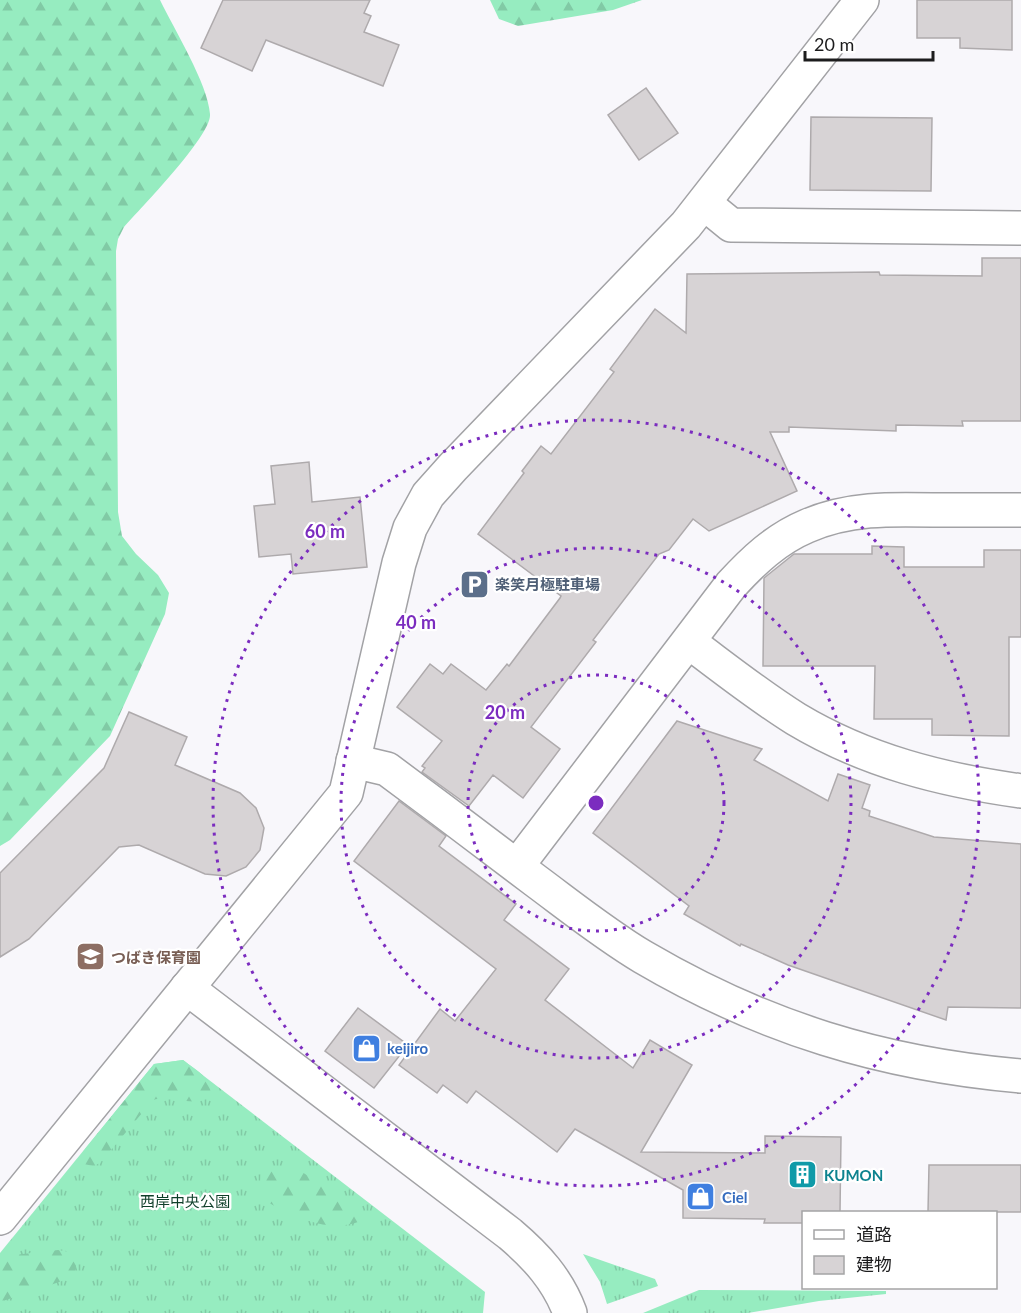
<svg xmlns="http://www.w3.org/2000/svg" width="1021" height="1313" font-family="Lato,'Noto Sans JP',sans-serif">
  <style>
    .grass { fill: url(#grass-tufts) }
    .forest { fill: url(#forest-firs) }
    .building { fill: #d7d3d5; stroke: #aeaaac; stroke-width: 1.5 }
    .lines { fill: none; stroke-linecap: round; stroke-linejoin: round }
    .minor-casing { stroke: #a2a2a5; stroke-width: 36 }
    .minor { stroke: #fff; stroke-width: 33 }
    .ring { fill: none; stroke: #7b2cbf; stroke-width: 3; stroke-dasharray: 3 6 }
    .labels { text-anchor: middle; dominant-baseline: central; stroke-width: 4.5; stroke-linejoin: round; paint-order: stroke }
    .service-label { font-size: 15px; font-weight: bold; fill: #4e5e75; stroke: #fff; text-anchor: start }
    .education-label { font-size: 15px; font-weight: bold; fill: #785e54; stroke: #fff; text-anchor: start }
    .shop-label { font-size: 15px; font-weight: bold; fill: #366cbe; stroke: #fff; text-anchor: start }
    .culture-label { font-size: 15px; font-weight: bold; fill: #0d838f; stroke: #fff; text-anchor: start }
    .park-label { font-size: 15px; fill: #0f3f2a; stroke: #fff }
    .centre { fill: #7b2cbf; stroke: #fff; stroke-width: 3 }
    .ring-label { font-size: 18px; text-anchor: middle; font-weight: bold; fill: #7b2cbf; stroke: #fff; stroke-width: 4.5; stroke-linejoin: round; paint-order: stroke }
  </style>
  <defs>
    <pattern id="grass-tufts" width="24" height="20" patternUnits="userSpaceOnUse" patternTransform="scale(1.5)"><rect width="24" height="20" fill="#96ecc0"/><path d="M3 7l-1-3M5 7V3M7 7l1-3M15 17l-1-3M17 17v-4M19 17l1-3" fill="none" stroke="#81caa5"/></pattern>
    <pattern id="forest-firs" width="22" height="20" patternUnits="userSpaceOnUse" patternTransform="scale(1.5)"><rect width="22" height="20" fill="#96ecc0"/><path d="M5 1l3.5 6h-7zM16 11l3.5 6h-7z" fill="#81caa5"/></pattern>
  </defs>
  <rect width="100%" height="100%" fill="#f8f7fb"/>
  <g class="grass">
    <path d="M183,1060L485,1292L483,1313H0V1253L154,1064Z"/>
    <path d="M583,1254L655,1279L658,1286L607,1304L600,1282Z"/>
    <path d="M699,1290L886,1291V1294L819,1301L748,1313H643Z"/>
  </g>
  <g class="forest">
    <path d="M0,0H160C174,29 208,84 210,114C212,135 141,208 124,227L118,239L116,251L118,512L122,536L136,554L158,575L169,593L165,614L110,736L10,840L0,846Z"/>
    <path d="M490,0H642L613,10L518,26L499,19Z"/>
    <path d="M183,1060C196,1070 211,1077 211,1095C195,1110 172,1093 153,1100L100,1163L93,1166L84,1164L82,1157L85,1149L154,1064Z"/>
    <path d="M285,1167L294,1168L302,1172L356,1207L361,1217L358,1222C332,1231 307,1222 284,1210C277,1207 268,1204 264,1197C260,1190 260,1181 261,1174L266,1170Z"/>
    <path d="M58,1250L70,1252L77,1261L75,1272L65,1280L0,1302V1260L14,1255Z"/>
  </g>
  <g class="building">
    <path d="M223,0H370L364,13L371,16L364,32L399,45L383,86L266,40L252,71L201,48Z"/>
    <path d="M917,0H1012V50L960,48V38H917Z"/>
    <path d="M646,88L678,133L639,160L608,115Z"/>
    <path d="M811,117L932,118L931,191L810,190Z"/>
    <path d="M982,258H1021V421H962L963,426L896,425V431L789,427V432H770L797,491L709,531L693,519L669,550L659,554L593,640L596,642L531,727L560,749L523,798L493,775L469,806L422,772L425,768L422,766L442,741L397,707L430,664L443,674L451,664L486,690L507,664L509,666L560,598L561,596L478,534L524,473L522,471L541,446L551,454L614,372L610,369L655,309L686,333L687,274L879,272L880,275L982,276Z"/>
    <path d="M309,462L312,502L360,497L367,567L293,574L291,554L259,557L254,506L275,504L271,466Z"/>
    <path d="M872,546L904,547V567H984V550H1021V637H1009V736L932,735V719H874L875,666H763L764,578L794,554H872Z"/>
    <path d="M129,712L187,737L175,765L240,793L256,808L264,828L260,850L246,867L226,876L205,874L139,845L119,847L29,939L0,957V873L104,768Z"/>
    <path d="M677,721L762,749L754,760L828,801L838,774L870,785L862,808L870,811L869,816L934,837L1021,844V1008L948,1007L946,1020L788,965L741,944L740,946L684,914L689,906L593,833Z"/>
    <path d="M399,801L446,836L439,846L516,904L504,920L569,969L545,1000L633,1068L650,1040L692,1065L641,1152L765,1153V1136L841,1137L840,1212H804V1223H764L765,1219L683,1218V1190L575,1129L557,1152L476,1091L467,1103L443,1085L437,1093L399,1065L440,1009L455,1021L496,969L354,861Z"/>
    <path d="M358,1008L408,1045L374,1088L325,1051Z"/>
    <path d="M929,1165H1021V1212H928Z"/>
  </g>
  <g class="lines">
    <defs>
      <g id="minor">
        <path d="M704,203L731,225L1021,228"/>
        <path d="M689,642C724,668 759,696 796,719C866,761 942,780 1021,791"/>
        <path d="M353,761L387,769C437,806 486,843 536,881C571,907 606,935 643,957C764,1028 882,1064 1021,1076"/>
        <path d="M517,866L731,585C753,561 776,539 807,526C848,508 890,509 933,510C963,510 992,510 1021,510"/>
        <path d="M187,988L510,1234C536,1256 558,1280 570,1313"/>
        <path d="M0,1218L346,793L399,563L410,528L428,495L453,467L686,225L862,0"/>
      </g>
    </defs>
    <use href="#minor" class="minor-casing"/>
    <use href="#minor" class="minor"/>
  </g>
  <g class="ring">
    <circle cx="596" cy="803" r="128"/>
    <circle cx="596" cy="803" r="255"/>
    <circle cx="596" cy="803" r="383"/>
  </g>
  <defs>
    <symbol id="parking-square" viewBox="-11 -11 22 22"><rect x="-9" y="-9" width="18" height="18" rx="4" fill="#5c6f8a" stroke="#fff"/><path d="M-3.5-5.5H1a3.5 3.5 0 0 1 0 7H-1V5.5H-3.5ZM-1-3.4V-.6H.8a1.4 1.4 0 0 0 0-2.8Z" fill="#fff"/></symbol>
    <symbol id="school-square" viewBox="-11 -11 22 22"><rect x="-9" y="-9" width="18" height="18" rx="4" fill="#8d6e63" stroke="#fff"/><path d="M0-5L7-2L0 1L-7-2ZM-4 1L0 2.5L4 1V4Q0 6-4 4Z" fill="#fff"/></symbol>
    <symbol id="shop-square" viewBox="-11 -11 22 22"><rect x="-9" y="-9" width="18" height="18" rx="4" fill="#3f7fe0" stroke="#fff"/><path d="M-5-2.5h2.3a2.7 3.5 0 0 1 5.4 0H5L5.5 6h-11ZM-1.5-2.5h3a1.5 2.3 0 0 0-3 0Z" fill="#fff"/></symbol>
    <symbol id="building-square" viewBox="-11 -11 22 22"><rect x="-9" y="-9" width="18" height="18" rx="4" fill="#0f9aa8" stroke="#fff"/><path d="M-4-6H4V6H1V3H-1V6H-4ZM-2.5-4.3h1.7v1.8h-1.7ZM.8-4.3h1.7v1.8H.8ZM-2.5-1h1.7V.8h-1.7ZM.8-1h1.7V.8H.8Z" fill="#fff"/></symbol>
  </defs>
  <g fill-rule="evenodd">
    <use href="#parking-square" x="458" y="568" width="33" height="33"/>
    <use href="#school-square" x="74" y="940" width="33" height="33"/>
    <use href="#shop-square" x="350" y="1032" width="33" height="33"/>
    <use href="#building-square" x="786" y="1158" width="33" height="33"/>
    <use href="#shop-square" x="684" y="1180" width="33" height="33"/>
  </g>
  <g class="labels">
    <g class="service-label">
      <text x="495" y="584">楽笑月極駐車場</text>
    </g>
    <g class="education-label">
      <text x="111" y="957">つばき保育園</text>
    </g>
    <g class="shop-label">
      <text x="387" y="1048">keijiro</text>
      <text x="722" y="1197">Ciel</text>
    </g>
    <g class="culture-label">
      <text x="824" y="1175">KUMON</text>
    </g>
    <g class="park-label">
      <text x="185" y="1201">西岸中央公園</text>
    </g>
  </g>
  <circle cx="596" cy="803" r="9" class="centre"/>
  <g class="ring-label">
    <text x="325" y="538">60 m</text>
    <text x="416" y="629">40 m</text>
    <text x="505" y="719">20 m</text>
  </g>
  <rect x="802" y="1211" width="195" height="78" fill="#ffffff" stroke="#a4a4a5" stroke-width="1.5"/>
  <rect x="814" y="1230" width="30" height="9" fill="#ffffff" stroke="#a4a4a5" stroke-width="1.5"/>
  <text x="856" y="1241" font-size="18" fill="#1c1c1d">道路</text>
  <rect x="814" y="1256" width="30" height="18" fill="#d7d3d5" stroke="#a4a4a5" stroke-width="1.5"/>
  <text x="856" y="1271" font-size="18" fill="#1c1c1d">建物</text>
  <path d="M805 51v9h128v-9" fill="none" stroke="#1c1c1d" stroke-width="3"/>
  <text x="814" y="51" font-size="18" fill="#1c1c1d" stroke="#ffffff" stroke-width="4.5" paint-order="stroke">20 m</text>
</svg>
